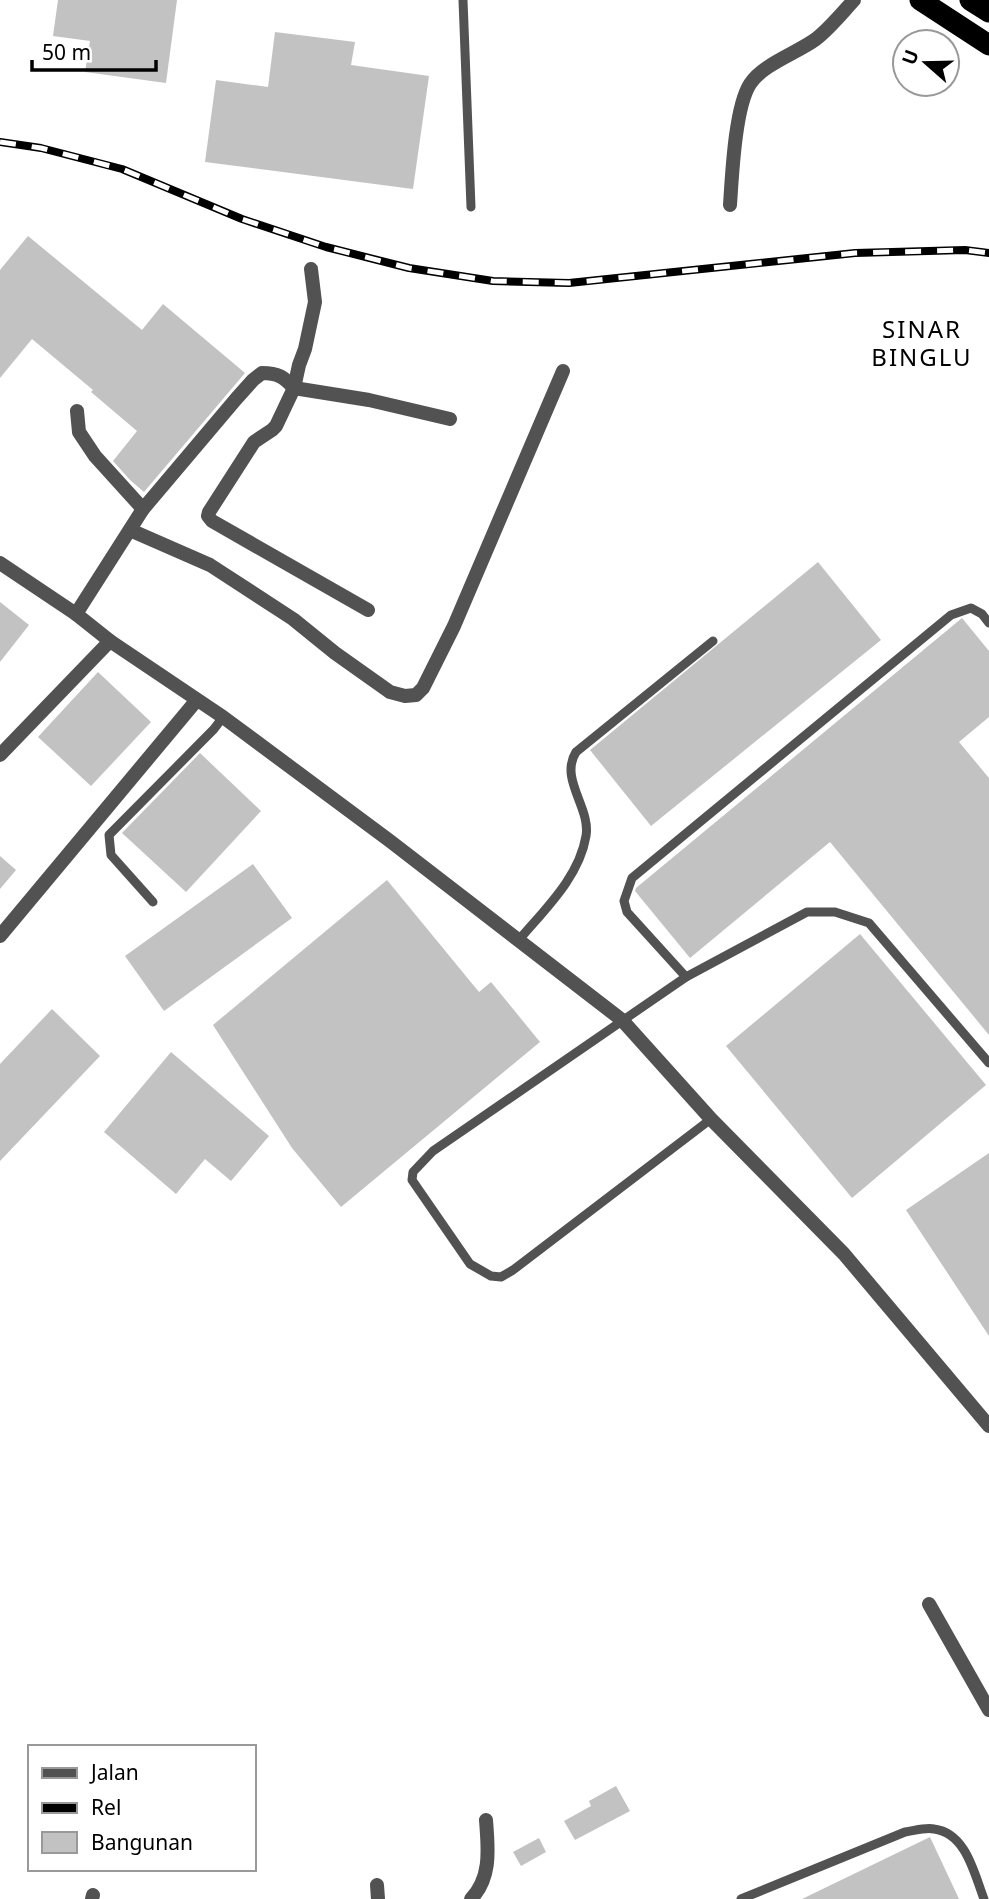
<svg xmlns="http://www.w3.org/2000/svg" width="989" height="1899" font-family="'Noto Sans',sans-serif">
  <style>
    .building { fill: #c2c2c2 }
    .lines { fill: none; stroke-linecap: round; stroke-linejoin: round }
    .lane { stroke: #525252; stroke-width: 9 }
    .street { stroke: #525252; stroke-width: 14 }
    .highway { stroke: #000; stroke-width: 21 }
    .rail-casing { stroke: #000; stroke-width: 8 }
    .rail { stroke: #fff; stroke-width: 5; stroke-dasharray: 16; stroke-linecap: butt }
    .labels { text-anchor: middle; dominant-baseline: central; stroke-width: 5; stroke-linejoin: round; paint-order: stroke }
    .quarter-label { font-size: 24px; letter-spacing: 2px; fill: #000; stroke: #fff }
  </style>
  <rect width="100%" height="100%" fill="#fff"/>
  <g class="building">
    <path d="M58,0H177L166,83L85,72L90,41L53,36Z"/>
    <path d="M275,32L355,42L351,65L429,76L413,189L205,162L216,80L268,87Z"/>
    <path d="M28,236L142,330L163,304L245,373L144,492L130,480L113,461L137,431L91,392L93,390L32,339L0,378V270Z"/>
    <path d="M818,562L881,640L651,826L590,750Z"/>
    <path d="M0,602L29,625L0,662Z"/>
    <path d="M962,618L989,651V717L959,742L989,778V1035L830,842L690,958L635,891L636,888Z"/>
    <path d="M98,672L151,722L91,786L38,737Z"/>
    <path d="M200,753L261,811L186,892L122,833Z"/>
    <path d="M0,856L16,870L0,889Z"/>
    <path d="M253,864L292,918L164,1011L125,956Z"/>
    <path d="M387,880L479,992L491,982L540,1042L341,1207L292,1148L213,1025Z"/>
    <path d="M860,934L986,1085L852,1198L726,1046Z"/>
    <path d="M52,1009L100,1056L0,1161V1064Z"/>
    <path d="M171,1052L269,1136L231,1181L205,1159L176,1194L104,1132Z"/>
    <path d="M989,1153V1336L906,1210Z"/>
    <path d="M616,1786L630,1811L575,1840L564,1821L591,1806L589,1801Z"/>
    <path d="M930,1837L959,1899H802Z"/>
    <path d="M539,1838L546,1852L521,1866L513,1852Z"/>
  </g>
  <g class="lines">
    <g class="lane">
      <path d="M463,0L471,207"/>
      <path d="M153,902L111,855L109,835L214,729L223,717"/>
      <path d="M518,941C544,910 579,878 586,836C591,808 559,779 576,752L713,641"/>
      <path d="M686,977L627,912L624,901L632,878L951,615L971,608L982,614L989,623"/>
      <path d="M711,1119L513,1270L501,1277L491,1276L470,1264L412,1180L413,1172L433,1151L686,977L807,912H835L869,923L989,1063"/>
      <path d="M741,1899L905,1832C914,1831 925,1827 934,1829C966,1833 974,1873 984,1899"/>
    </g>
    <g class="street">
      <path d="M730,205C732,176 735,107 750,84C763,64 797,53 816,39C830,28 842,13 854,0"/>
      <path d="M311,269L315,302L305,349L299,365L294,388L276,426L272,430L254,442L209,512L208,516L212,521L368,610"/>
      <path d="M77,411L79,432L95,456L143,509"/>
      <path d="M130,530L210,565L293,619L335,653L390,692L405,696L416,695L423,688L454,626L563,371"/>
      <path d="M0,563L76,614L110,641L223,717L390,841L622,1020L711,1119L844,1254L989,1426"/>
      <path d="M76,614L143,509L236,399L253,380L262,373C278,373 284,377 294,388L369,400L450,419"/>
      <path d="M0,755L110,641"/>
      <path d="M0,936L196,701"/>
      <path d="M929,1604L989,1710"/>
      <path d="M377,1885L378,1899"/>
      <path d="M92,1899L93,1895"/>
      <path d="M471,1899C492,1877 488,1848 486,1820"/>
    </g>
    <g class="highway">
      <path d="M920,0L989,45"/>
      <path d="M970,0L989,12"/>
    </g>
    <defs>
      <path id="rail" d="M0,142L41,148L122,169L242,219L326,247L409,268L493,281L569,283L855,253L965,250L989,253"/>
    </defs>
    <use href="#rail" class="rail-casing"/>
    <use href="#rail" class="rail"/>
  </g>
  <g class="labels">
    <g class="quarter-label">
      <text x="922" y="328">SINAR<tspan x="922" dy="28">BINGLU</tspan></text>
    </g>
  </g>
  <rect x="28" y="1745" width="228" height="126" fill="#ffffff" stroke="#999999" stroke-width="2"/>
  <rect x="42" y="1768" width="35" height="10" fill="#525252" stroke="#999999" stroke-width="2"/>
  <text x="91" y="1780" font-size="21" fill="#000000">Jalan</text>
  <rect x="42" y="1803" width="35" height="10" fill="#000000" stroke="#999999" stroke-width="2"/>
  <text x="91" y="1815" font-size="21" fill="#000000">Rel</text>
  <rect x="42" y="1832" width="35" height="21" fill="#c2c2c2" stroke="#999999" stroke-width="2"/>
  <text x="91" y="1850" font-size="21" fill="#000000">Bangunan</text>
  <g transform="translate(926 63) rotate(290)"><circle r="33" fill="#ffffff" stroke="#999999" stroke-width="2"/>
  <path d="M0-5L12 26L0 18L-12 26Z" fill="#000000"/>
  <text y="-10" font-size="19" font-weight="bold" text-anchor="middle" fill="#000000">U</text>
  </g>
  <path d="M32 60v10h124v-10" fill="none" stroke="#000000" stroke-width="3.5"/>
  <text x="42" y="60" font-size="21" fill="#000000" stroke="#ffffff" stroke-width="5" paint-order="stroke">50 m</text>
</svg>
